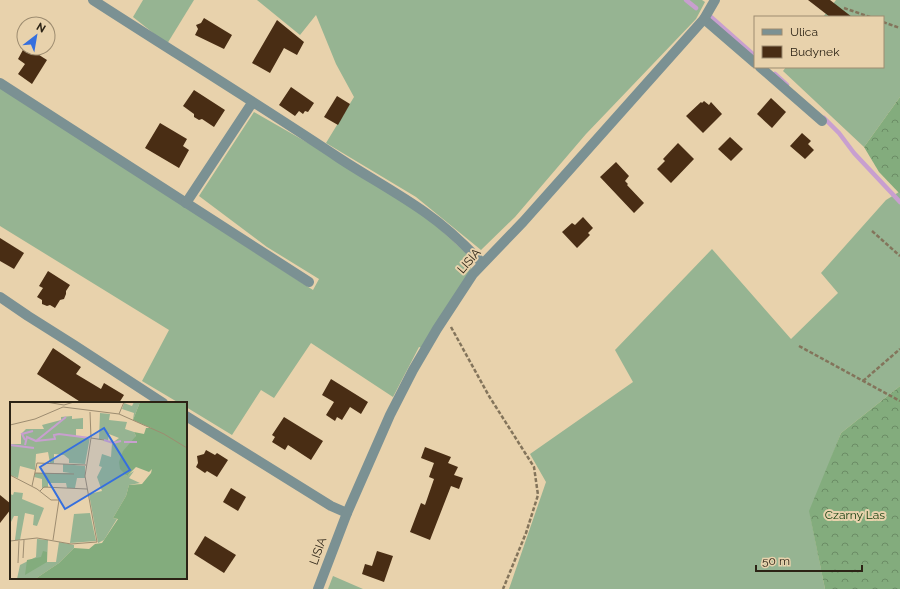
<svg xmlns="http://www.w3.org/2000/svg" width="900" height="589" font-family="Raleway,sans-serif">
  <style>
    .grass { fill: #96b492 }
    .forest { fill: url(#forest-crowns) }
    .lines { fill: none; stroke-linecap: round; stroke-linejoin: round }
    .stream { stroke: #c89fcf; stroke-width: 4.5 }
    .building { fill: #492d14 }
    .path { stroke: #83745b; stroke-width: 2.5; stroke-dasharray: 4 2; stroke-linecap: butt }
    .minor { stroke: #7b9193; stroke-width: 10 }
    .labels { text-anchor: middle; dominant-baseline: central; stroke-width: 4; stroke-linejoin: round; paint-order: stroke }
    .street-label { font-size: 12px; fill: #2c2315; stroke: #e8d2ac }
    .park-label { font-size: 12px; fill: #103b0b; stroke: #e8d2ac }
    .inset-river { fill: none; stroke: #c89fcf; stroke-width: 2 }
    .inset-road { fill: none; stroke: #9d8c70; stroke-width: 1 }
    .view { fill: #356fde; fill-opacity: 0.15; stroke: #356fde; stroke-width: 2 }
    .inset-edge { fill: none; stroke: #2c2315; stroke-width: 2 }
  </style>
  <defs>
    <pattern id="forest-crowns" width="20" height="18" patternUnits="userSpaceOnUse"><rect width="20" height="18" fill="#83ac7d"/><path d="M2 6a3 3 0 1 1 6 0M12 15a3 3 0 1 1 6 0" fill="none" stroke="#6b8c65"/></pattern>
  </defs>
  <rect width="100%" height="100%" fill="#e8d2ac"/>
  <g class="grass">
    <path d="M143,0H194L167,44L133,17Z"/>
    <path d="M257,0H702L705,2L696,19L586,134L515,217L481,250L416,197L326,143L354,97L336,64L316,15L300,35Z"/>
    <path d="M836,0H900V97L864,147L783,71L786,67H883V17H823Z"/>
    <path d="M0,88L100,152L313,290L319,279L267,247L199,196L254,112L329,155L429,219L470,257L472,264L470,271L422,348L419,347L393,397L311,343L274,398L261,390L232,435L186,407V403H179L142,381L169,330L0,226Z"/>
    <path d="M899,192L900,194V386L841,433L810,514L825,589H509L546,482L530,454L633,382L615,350L712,249L791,339L838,293L821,273L886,200Z"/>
    <path d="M333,576L363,589H328Z"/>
  </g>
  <g class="forest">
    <path d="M900,97V194L879,172L864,147Z"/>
    <path d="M900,386V589H825L809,511L841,433Z"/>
  </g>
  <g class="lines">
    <g class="stream">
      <path d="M686,0L696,8"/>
      <path d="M711,17L755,56"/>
      <path d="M775,74L787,85"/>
      <path d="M824,118L839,133L854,153L900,202"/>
    </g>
  </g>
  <g class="building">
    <path d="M808,0H830L852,17H830Z"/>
    <path d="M204,18L232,35L224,49L195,35L198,29L196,25L201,23Z"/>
    <path d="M277,20L304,42L297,55L284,48L270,73L252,63Z"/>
    <path d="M24,48H28L47,60L32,84L18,74L25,64L18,59Z"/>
    <path d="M291,87L314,103L308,112L305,111L303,114L299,111L295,116L279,105Z"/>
    <path d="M194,90L225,110L214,127L202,119L199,120L194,117V114L183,106Z"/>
    <path d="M337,96L350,104L338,125L324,117Z"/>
    <path d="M771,98L786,112L772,128L757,114Z"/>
    <path d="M704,101L709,105L711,102L722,114L703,133L686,116L701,102L702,103Z"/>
    <path d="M160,123L187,139L183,146L189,150L179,168L145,148Z"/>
    <path d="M802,133L811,141L808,144L814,150L805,159L790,146Z"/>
    <path d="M730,137L743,149L731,161L718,149Z"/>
    <path d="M678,143L694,159L671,183L657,169L665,161L663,159Z"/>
    <path d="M616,162L629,176L625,181L628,184L627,185L644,203L634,213L600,177Z"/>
    <path d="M583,217L593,228L588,233L590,235L577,248L562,232L572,223L575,225Z"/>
    <path d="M0,238L24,253L14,269L0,261Z"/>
    <path d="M48,271L70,285L66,291V294L64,299L60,300L55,308L50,305L47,306L42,304V300L37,297L43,288L39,286Z"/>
    <path d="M53,348L81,367L76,374L101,389L104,383L124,395L119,403H82L37,374Z"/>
    <path d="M331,379L368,402L361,414L350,407L342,420L337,417L335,421L326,415L334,402L322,395Z"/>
    <path d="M284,417L323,441L311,460L288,445L285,450L272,442L275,437L272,435Z"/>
    <path d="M425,447L451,457L448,463L458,467L454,475L463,478L459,489L451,486L430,540L410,532L421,503L425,505L434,479L429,477L434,463L421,458Z"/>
    <path d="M206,450L215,455L217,453L228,460L217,477L207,471L205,473L196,467L198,463L197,456L204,454Z"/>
    <path d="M231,488L246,497L238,511L223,502Z"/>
    <path d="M0,495L11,504V509L0,523Z"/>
    <path d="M205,536L236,555L224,573L194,554Z"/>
    <path d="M377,551L393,556L384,582L362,574L365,564L372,566Z"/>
  </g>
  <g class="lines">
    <g class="path">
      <path d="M844,8L870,17"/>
      <path d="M883,22L900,28"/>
      <path d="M872,231L900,256"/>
      <path d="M451,327L489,396L534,467L538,495L526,533L503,589"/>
      <path d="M799,346L900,401"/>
      <path d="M863,381L900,349"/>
    </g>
    <g class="minor">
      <path d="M93,0C175,53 258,104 339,158C368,177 398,193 426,213C446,227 465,245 482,263"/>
      <path d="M704,19L755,63"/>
      <path d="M760,67L822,121"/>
      <path d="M0,83L309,282"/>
      <path d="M186,203L252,103"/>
      <path d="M0,297L28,316L74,345L163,403"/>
      <path d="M186,416L331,506L347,513"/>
      <path d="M318,589L347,513L390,415L413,370L437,329L473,274L523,222L704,19L715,0"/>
    </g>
  </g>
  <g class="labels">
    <g class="street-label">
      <text transform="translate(469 261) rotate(-49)">LISIA</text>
      <text transform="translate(318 551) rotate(-70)">LISIA</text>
    </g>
    <g class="park-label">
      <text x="855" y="515">Czarny Las</text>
    </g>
  </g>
  <g transform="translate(10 402)">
    <rect width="177" height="177" fill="#e8d2ac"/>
    <path d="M124,0H130L123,18L124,11L112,7L114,1L122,4ZM90,11L100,12L99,18L117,20L115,27L124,30L126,34L116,74L124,69L119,76L130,81L119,83L116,94L103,116L107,117L94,138L88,141L79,92L92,89L87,75L92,65L89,64L92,52L101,55L102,41L109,36L99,32L98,38L89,37ZM62,14V17L73,16V27H66V35H80L75,62L59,61V57L54,53L44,52V61H40L38,50L26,52L25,68L10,64L8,76L0,73V42H11V32L16,27H34L32,23L51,18V15ZM53,62L75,64V76H67L65,86H57L56,81H38V85L32,86V77L24,75L25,71H60L53,70ZM4,90L13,91L12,97L34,106L27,124L23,123L24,113L15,111L10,138H5L8,114H4L0,122V92L3,93ZM80,111L86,139L60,141L64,112ZM27,137L38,138L37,160H46L49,140L64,143V146L49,161L25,177H7L10,163L26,155Z" fill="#96b492"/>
    <path d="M130,0H177V177H25L49,161L64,146L79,147L85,142L92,141L108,117L103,116L116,94L119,83L132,82L141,71L142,67L139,70L126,65L117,74L110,67L109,60L113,49L126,34L124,30L134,32L136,26H141L123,18ZM33,149L37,150V160L15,173L17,158L31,155Z" fill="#83ac7d"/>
    <path class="inset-river" d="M15,38L12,32L23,29M94,38L103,41L111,39M26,39L45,37L44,33L49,32L80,36M114,40H127M0,43L24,46M15,43L17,35L26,39L56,15"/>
    <path class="inset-road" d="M36,0L54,3L64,0M53,5L109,12L154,32L177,46M109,12L114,0M0,23L25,17L53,5M81,36L94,38M25,71L64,72M0,73L27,87L41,98H49L43,138M22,84L27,61L76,63M30,89L34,85L77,87M0,139L27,136L61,142L87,140L75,74L81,36L80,10M13,156L14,138M8,161L9,139"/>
    <path class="view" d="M94,26L120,68L55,107L30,65Z"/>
    <rect width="177" height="177" class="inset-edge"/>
  </g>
  <rect x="754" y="16" width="130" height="52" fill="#e8d2ac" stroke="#9d8c70"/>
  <rect x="762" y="29" width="20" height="6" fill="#7b9193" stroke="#9d8c70"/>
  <text x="790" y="36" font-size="12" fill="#2c2315">Ulica</text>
  <rect x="762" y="46" width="20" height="12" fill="#492d14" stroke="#9d8c70"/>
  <text x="790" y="56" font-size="12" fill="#2c2315">Budynek</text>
  <g transform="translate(36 36) rotate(31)"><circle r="19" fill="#e8d2ac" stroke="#9d8c70"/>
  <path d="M0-3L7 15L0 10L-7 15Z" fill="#356fde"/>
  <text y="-6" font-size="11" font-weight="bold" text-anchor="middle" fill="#2c2315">N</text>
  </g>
  <path d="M756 565v6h106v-6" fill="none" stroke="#2c2315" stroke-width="2"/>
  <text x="762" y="565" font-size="12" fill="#2c2315" stroke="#e8d2ac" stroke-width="3" paint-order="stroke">50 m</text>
</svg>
